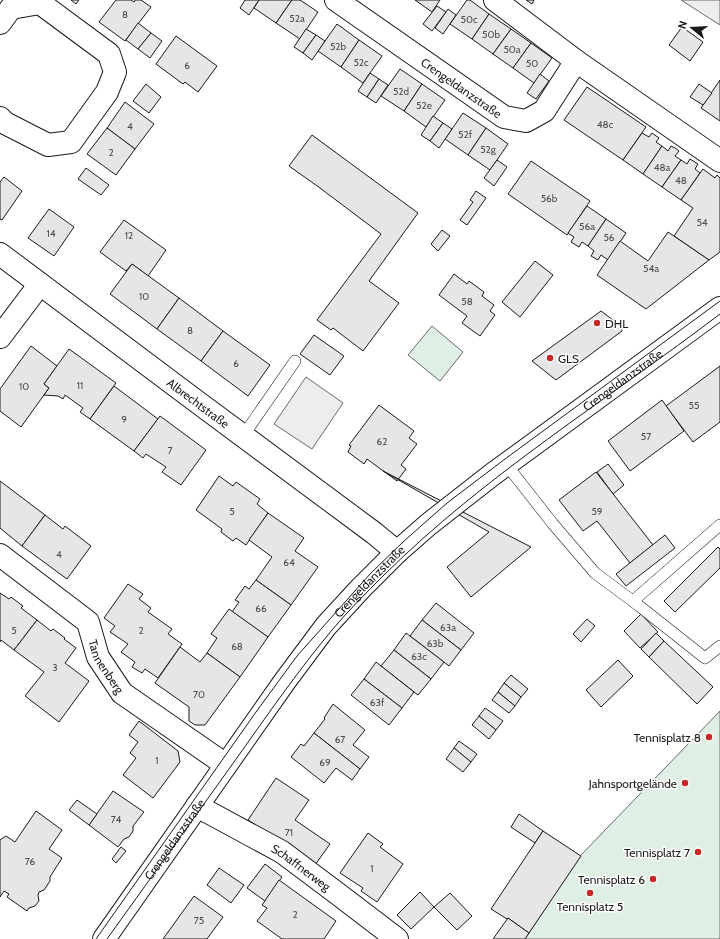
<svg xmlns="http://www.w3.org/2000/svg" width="720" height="939" font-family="Cabin,sans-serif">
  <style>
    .green { fill: #e0efe3; stroke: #6a6a6a }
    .parking { fill: #ededed; stroke: #6a6a6a }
    .building { fill: #e6e6e6; stroke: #1a1a1a }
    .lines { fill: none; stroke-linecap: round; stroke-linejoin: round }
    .lane-casing { stroke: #1a1a1a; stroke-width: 12 }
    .street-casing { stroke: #1a1a1a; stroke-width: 24 }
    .secondary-casing { stroke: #1a1a1a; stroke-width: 24 }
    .lane { stroke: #fff; stroke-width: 11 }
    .street { stroke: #fff; stroke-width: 22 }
    .secondary { stroke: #fff; stroke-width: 22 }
    .tram { stroke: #1a1a1a; stroke-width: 1 }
    .poi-dot { fill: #c62828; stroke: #fff; stroke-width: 1.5 }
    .labels { text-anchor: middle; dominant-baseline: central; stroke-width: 3; stroke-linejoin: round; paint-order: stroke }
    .number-label { font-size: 10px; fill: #4d4d4d }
    .street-label { font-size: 12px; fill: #1a1a1a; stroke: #fff }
    .poi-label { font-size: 12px; fill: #1a1a1a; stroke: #fff; text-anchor: end }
  </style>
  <rect width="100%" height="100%" fill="#fff"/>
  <g class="green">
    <path d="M432,326L463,352L440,381L408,355Z"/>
    <path d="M720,711V939H525L581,855Z"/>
  </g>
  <g class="parking">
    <path d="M681,0H720V25Z"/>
    <path d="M306,377L343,403L312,449L274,424Z"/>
  </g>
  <g class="building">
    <path d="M71,0H79L76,4Z"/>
    <path d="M116,0H131L134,2L135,0H141L151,7L125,41L99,22Z"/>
    <path d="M245,0H259L249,15L240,8Z"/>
    <path d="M259,0H292L276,23L254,8Z"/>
    <path d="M292,0H300L318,12L300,39L276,23Z"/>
    <path d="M415,0H440L432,12Z"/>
    <path d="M467,0H470L489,14L472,39L450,24Z"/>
    <path d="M526,0H534L532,4Z"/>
    <path d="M437,6L446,12L432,31L423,24Z"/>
    <path d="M448,9L456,15L443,34L435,28Z"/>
    <path d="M489,14L511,29L493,54L472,39Z"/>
    <path d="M138,23L151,33L138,49L126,40Z"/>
    <path d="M337,24L359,40L341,67L318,51Z"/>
    <path d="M682,27L703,42L690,61L669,45Z"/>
    <path d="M306,29L316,35L303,53L294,47Z"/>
    <path d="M511,29L531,43L513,68L493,54Z"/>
    <path d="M151,33L162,41L150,58L138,49Z"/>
    <path d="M316,35L325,41L312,60L303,53Z"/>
    <path d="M176,36L217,66L198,92L185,82L183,84L156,64Z"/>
    <path d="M359,40L382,56L363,83L341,67Z"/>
    <path d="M531,43L552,58L534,83L513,68Z"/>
    <path d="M400,69L422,84L404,111L381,96Z"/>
    <path d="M370,73L379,79L367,97L358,91Z"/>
    <path d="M540,74L549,81L536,99L527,93Z"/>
    <path d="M379,79L388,85L376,103L367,97Z"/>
    <path d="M720,80V121L701,108Z"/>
    <path d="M146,84L161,97L149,113L133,101Z"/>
    <path d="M422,84L445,100L426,127L404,111Z"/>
    <path d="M699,84L712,93L703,105L690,97Z"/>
    <path d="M587,87L646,127L623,160L564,120Z"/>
    <path d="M125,102L154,124L135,149L107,128Z"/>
    <path d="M463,113L486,128L468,155L445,139Z"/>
    <path d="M433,116L443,123L430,141L421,135Z"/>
    <path d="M443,123L452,129L439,148L430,141Z"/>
    <path d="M107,128L135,149L116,175L87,154Z"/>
    <path d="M486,128L508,144L490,170L468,155Z"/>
    <path d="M642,133L649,137L652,133L659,138L656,142L662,146L643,174L623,160Z"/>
    <path d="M312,135L418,213L369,281L399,303L363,351L333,328L331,330L317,320L381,234L320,188L289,166Z"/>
    <path d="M662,146L668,151L671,146L675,148L679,151L675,156L681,160L662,187L643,174Z"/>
    <path d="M690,159L698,164L695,169L700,173L681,200L662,187L681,160L687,164Z"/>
    <path d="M497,160L507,167L494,186L484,178Z"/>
    <path d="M531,161L590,201L567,235L508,194Z"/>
    <path d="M86,168L109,185L101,195L78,179Z"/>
    <path d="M703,169L715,178L717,175L720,178V252L709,260L674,236L693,208L681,200Z"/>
    <path d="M4,177L22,191L2,220L0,219V182Z"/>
    <path d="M476,191L486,198L467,225L460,220L473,202L470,200Z"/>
    <path d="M587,206L606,219L588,246L582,242L579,247L571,242L574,237L568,233Z"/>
    <path d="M49,209L74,227L54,256L28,238Z"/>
    <path d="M606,219L626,233L608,260L601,255L598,260L591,256L594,251L588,246Z"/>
    <path d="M124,220L166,250L148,276L132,264L126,271L100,252Z"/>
    <path d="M442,230L450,236L438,251L431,244Z"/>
    <path d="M668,232L709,260L646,309L597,275L620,241L648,261Z"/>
    <path d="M535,261L553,275L520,317L502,302Z"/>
    <path d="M132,264L179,298L157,329L110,294Z"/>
    <path d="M454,274L467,284L469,281L484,292L482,296L494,305L490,311L495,315L480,336L462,323L467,316L439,295Z"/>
    <path d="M179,298L223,331L201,361L157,329Z"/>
    <path d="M601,311L621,326L622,331L556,380L532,361Z"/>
    <path d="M223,331L270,365L248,396L201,361Z"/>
    <path d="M314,335L344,356L330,375L300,354Z"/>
    <path d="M31,346L57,366L44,384L49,388L21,427L0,411V389Z"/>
    <path d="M69,349L116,383L90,419L80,412L83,408L65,395L63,399L58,396L44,395L49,388L44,384Z"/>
    <path d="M720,366V422L693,442L666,406Z"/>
    <path d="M114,386L158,419L134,451L90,419Z"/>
    <path d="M662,400L684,431L630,471L608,441Z"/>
    <path d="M379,405L414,431L409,438L417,444L401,465L406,469L397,481L367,459L364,464L348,452L351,446L349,445Z"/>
    <path d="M160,416L206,450L181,485L162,472L166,467L146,454L143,458L134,451Z"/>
    <path d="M608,464L624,485L613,494L597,472Z"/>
    <path d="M383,471L531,547L471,597L447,567L489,532Z"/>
    <path d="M596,472L653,545L630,563L597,521L583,531L559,500Z"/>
    <path d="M219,476L233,486L236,482L260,499L257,504L268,513L246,545L236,538L233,541L221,532L222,529L196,510Z"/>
    <path d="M0,481L45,515L22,546L0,528Z"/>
    <path d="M268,513L304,538L295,551L318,567L291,605L256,580L272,557L249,540Z"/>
    <path d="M45,515L63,529L65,526L91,546L67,579L22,546Z"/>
    <path d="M665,535L675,548L626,586L616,574Z"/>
    <path d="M718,547L720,549V568L675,612L664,601Z"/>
    <path d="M256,580L291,605L268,637L232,612L239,602L235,600L245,586L249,589Z"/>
    <path d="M128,584L143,594L139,599L151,608L148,612L172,629L168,634L182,644L158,678L145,669L142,673L132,667L135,662L121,652L128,644L110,632L115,626L104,618Z"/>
    <path d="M0,593L9,599L11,597L23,606L21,608L37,620L14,650L1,640L0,642Z"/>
    <path d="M436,603L474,633L461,650L422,620Z"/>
    <path d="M229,609L268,637L240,677L207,653L217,638L211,634Z"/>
    <path d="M641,614L658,632L640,648L624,631Z"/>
    <path d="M587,619L595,626L581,642L573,634Z"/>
    <path d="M37,620L51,631L53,629L65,638L64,639L76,648L65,663L89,681L59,722L25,696L44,672L14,650Z"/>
    <path d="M422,620L461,650L449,666L410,636Z"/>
    <path d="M406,633L444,662L431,679L394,650Z"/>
    <path d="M656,633L664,641L649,657L641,649Z"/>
    <path d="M664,641L713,687L697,704L649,657Z"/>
    <path d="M180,647L200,662L207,653L240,677L205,725H195L189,721V707L155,683Z"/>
    <path d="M394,650L431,679L418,695L381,666Z"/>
    <path d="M618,660L633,676L601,707L586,690Z"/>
    <path d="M376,662L414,692L402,708L364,679Z"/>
    <path d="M511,675L528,689L521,697L504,683Z"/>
    <path d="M364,679L402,708L389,725L351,695Z"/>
    <path d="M504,683L521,697L515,706L498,692Z"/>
    <path d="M498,692L515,706L509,713L492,700Z"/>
    <path d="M333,704L365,730L353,745L369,757L360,769L314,733L325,719L324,718Z"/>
    <path d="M485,708L503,721L496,730L479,716Z"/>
    <path d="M479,716L496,730L489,739L472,725Z"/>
    <path d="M139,721L178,751L180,762L153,798L123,775L136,758L130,753L138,742L129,735Z"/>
    <path d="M314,733L360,769L352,780L336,768L324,783L291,757L301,744L304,746Z"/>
    <path d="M459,741L477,754L471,762L454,748Z"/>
    <path d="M454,748L471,762L463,772L446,759Z"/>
    <path d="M276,778L309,800L295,820L330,844L315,865L248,820Z"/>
    <path d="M113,791L144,812L133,826V831L129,837L124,839L118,847L89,825Z"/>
    <path d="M77,800L97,814L89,825L69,810Z"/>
    <path d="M36,811L62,830L49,849L62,858L50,877V881L44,890L39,892L38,895L39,901L35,906L29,908L27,911L7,897L9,894L4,891L0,897V840L6,836L15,842Z"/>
    <path d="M519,814L543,831L535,843L511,827Z"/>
    <path d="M543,831L581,856L529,933L508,918L507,919L491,909Z"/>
    <path d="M368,833L383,844L380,847L403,864L377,902L361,891L363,888L340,873Z"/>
    <path d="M121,847L126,851L116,863L112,859Z"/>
    <path d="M265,864L282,877L265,901L247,888Z"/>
    <path d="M219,868L244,885L231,903L207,885Z"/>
    <path d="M279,880L336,921L324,939H282L257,921L267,908L262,905Z"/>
    <path d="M420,892L434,907L411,929L397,915Z"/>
    <path d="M450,893L472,916L457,930L434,907Z"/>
    <path d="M194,896L223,917L207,939H163Z"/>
    <path d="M508,918L529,933L525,939H493Z"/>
  </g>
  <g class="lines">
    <defs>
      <g id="lane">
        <path d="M243,436L295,361"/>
        <path d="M507,463L509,468L553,524L595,573L638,605L705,658L720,646"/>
        <path d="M633,601L720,525"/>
      </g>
      <g id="street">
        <path id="s1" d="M336,0L504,117L526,121L544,111L576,61"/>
        <path d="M495,0L576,61L720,161"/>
        <path d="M0,23L11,8L40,3L109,54L115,72L107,92L71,142L48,145L5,123L0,118"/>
        <path id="s2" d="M0,254L196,401L374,533L397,552"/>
        <path d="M0,337L40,284"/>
        <path id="s3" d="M0,555L88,622L98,657L122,693L226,765"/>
        <path id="s4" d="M197,806L282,852L338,894L397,939"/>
      </g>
      <g id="secondary">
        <path id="s5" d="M104,939L285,681L326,626L361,588L397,552L429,524L493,474L720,308"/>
      </g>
    </defs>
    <use href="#lane" class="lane-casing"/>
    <use href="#street" class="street-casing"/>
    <use href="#secondary" class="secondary-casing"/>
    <use href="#lane" class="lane"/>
    <use href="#street" class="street"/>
    <use href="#secondary" class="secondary"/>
    <g class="tram">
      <path d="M96,939L256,712L297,656L370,574L403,542L447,503L505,459L720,301"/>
      <path d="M107,939C149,880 192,821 234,762C266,717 297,672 332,630C348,611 366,593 384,575C485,475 607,400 720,314"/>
    </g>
  </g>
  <g class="poi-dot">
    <circle cx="597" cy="323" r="4"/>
    <circle cx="550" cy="358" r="4"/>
    <circle cx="709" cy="737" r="4"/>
    <circle cx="685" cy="783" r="4"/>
    <circle cx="698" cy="852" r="4"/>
    <circle cx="653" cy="879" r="4"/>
    <circle cx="590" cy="893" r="4"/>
  </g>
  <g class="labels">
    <g class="number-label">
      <text x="125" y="14">8</text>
      <text x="297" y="18">52a</text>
      <text x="469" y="19">50c</text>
      <text x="491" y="34">50b</text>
      <text x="338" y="46">52b</text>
      <text x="512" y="49">50a</text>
      <text x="361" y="62">52c</text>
      <text x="532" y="63">50</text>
      <text x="187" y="65">6</text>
      <text x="401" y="91">52d</text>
      <text x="424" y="105">52e</text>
      <text x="605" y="124">48c</text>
      <text x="130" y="126">4</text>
      <text x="465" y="134">52f</text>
      <text x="488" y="149">52g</text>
      <text x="111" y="152">2</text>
      <text x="662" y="167">48a</text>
      <text x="681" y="180">48</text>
      <text x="549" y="198">56b</text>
      <text x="702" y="222">54</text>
      <text x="587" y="226">56a</text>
      <text x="51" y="233">14</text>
      <text x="129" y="235">12</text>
      <text x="609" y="237">56</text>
      <text x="651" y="268">54a</text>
      <text x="144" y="296">10</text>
      <text x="467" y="301">58</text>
      <text x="190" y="330">8</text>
      <text x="236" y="363">6</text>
      <text x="80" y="385">11</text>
      <text x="24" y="386">10</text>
      <text x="694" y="405">55</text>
      <text x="124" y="419">9</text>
      <text x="646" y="436">57</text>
      <text x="382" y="441">62</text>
      <text x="170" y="450">7</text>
      <text x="232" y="511">5</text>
      <text x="597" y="511">59</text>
      <text x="59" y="554">4</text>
      <text x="289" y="562">64</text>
      <text x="261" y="608">66</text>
      <text x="448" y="627">63a</text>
      <text x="14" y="630">5</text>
      <text x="141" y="630">2</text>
      <text x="435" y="643">63b</text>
      <text x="237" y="646">68</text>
      <text x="419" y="656">63c</text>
      <text x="55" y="667">3</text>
      <text x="199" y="694">70</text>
      <text x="377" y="702">63f</text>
      <text x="340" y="739">67</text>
      <text x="157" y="760">1</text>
      <text x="325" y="762">69</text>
      <text x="116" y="819">74</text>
      <text x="289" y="832">71</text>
      <text x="30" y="861">76</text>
      <text x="372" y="868">1</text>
      <text x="295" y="914">2</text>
      <text x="199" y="920">75</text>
    </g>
    <g class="street-label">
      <text stroke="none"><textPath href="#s1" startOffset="153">Crengeldanzstraße</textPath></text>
      <text stroke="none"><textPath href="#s5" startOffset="770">Crengeldanzstraße</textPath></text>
      <text stroke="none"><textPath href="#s2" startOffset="248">Albrechtstraße</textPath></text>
      <text stroke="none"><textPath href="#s5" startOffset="446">Crengeldanzstraße</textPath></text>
      <text stroke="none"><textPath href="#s3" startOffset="159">Tannenberg</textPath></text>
      <text stroke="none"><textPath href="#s5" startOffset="122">Crengeldanzstraße</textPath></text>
      <text stroke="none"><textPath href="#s4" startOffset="121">Schaffnerweg</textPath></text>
    </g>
    <g class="poi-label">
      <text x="605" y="323" text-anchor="start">DHL</text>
      <text x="558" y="358" text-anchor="start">GLS</text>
      <text x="701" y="737">Tennisplatz 8</text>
      <text x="677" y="783">Jahnsportgelände</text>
      <text x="690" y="852">Tennisplatz 7</text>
      <text x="645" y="879">Tennisplatz 6</text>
      <text x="590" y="906" text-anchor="middle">Tennisplatz 5</text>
    </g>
  </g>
  <g transform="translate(692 28) rotate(288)" stroke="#ffffff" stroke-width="3" paint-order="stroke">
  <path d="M0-3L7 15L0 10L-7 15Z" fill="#1a1a1a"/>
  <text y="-6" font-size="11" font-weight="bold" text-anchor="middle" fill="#1a1a1a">N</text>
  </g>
</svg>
